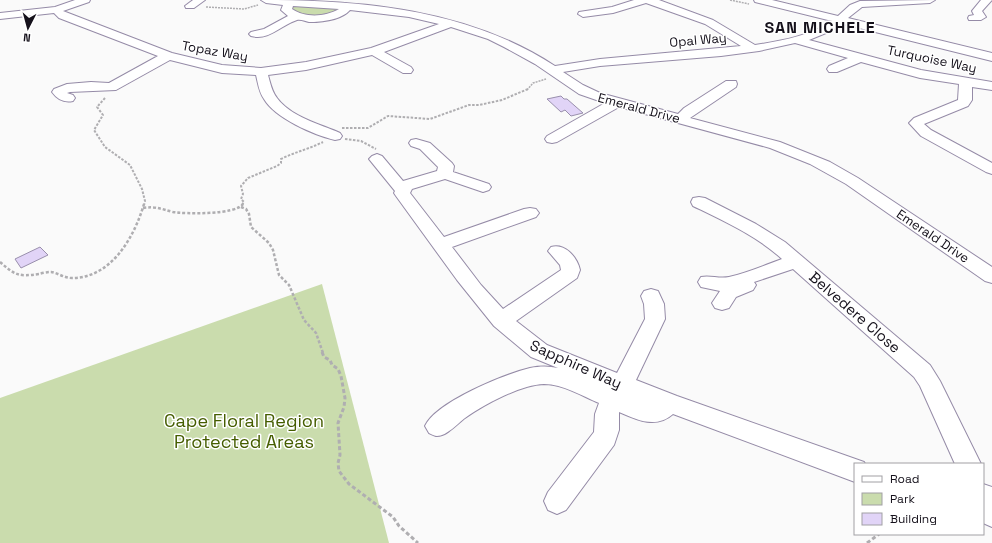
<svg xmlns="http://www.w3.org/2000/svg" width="992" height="543" font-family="'Space Grotesk',sans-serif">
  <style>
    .green { fill: #cadcad }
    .building { fill: #e1d4f7; stroke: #998fac }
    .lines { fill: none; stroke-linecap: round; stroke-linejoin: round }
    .minor-casing { stroke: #958ba7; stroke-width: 2 }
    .path-far3 { stroke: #afaeb1; stroke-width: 1.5; stroke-dasharray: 2 1; stroke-linecap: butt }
    .path-far2 { stroke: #afaeb1; stroke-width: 2; stroke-dasharray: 2.5 1.5; stroke-linecap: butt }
    .path-far1 { stroke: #afaeb1; stroke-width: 2.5; stroke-dasharray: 3 2; stroke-linecap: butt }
    .path { stroke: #afaeb1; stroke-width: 3; stroke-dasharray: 4 2.5; stroke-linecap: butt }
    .minor { fill: #fff; fill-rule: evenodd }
    .labels { text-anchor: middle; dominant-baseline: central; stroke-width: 3; stroke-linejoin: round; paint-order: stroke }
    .far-street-label { font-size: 13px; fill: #15111b; stroke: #fff }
    .street-label { font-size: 15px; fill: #15111b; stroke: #fff }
    .far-district-label { font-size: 16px; font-weight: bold; letter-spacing: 1px; fill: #15111b; stroke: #fff }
    .near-park-label { font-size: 18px; fill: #455d00; stroke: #fff }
  </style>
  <rect width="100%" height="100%" fill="#fafafa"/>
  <g class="green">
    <path d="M293,2L349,7L338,14L307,17L287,10Z"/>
    <path d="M322,284L389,543H0V398Z"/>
  </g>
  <g class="building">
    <path d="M561,96L564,99H567L583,113L571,116L565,110L561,112L547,99Z"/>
    <path d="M40,247L48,255L21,268L15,259Z"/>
  </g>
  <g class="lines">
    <defs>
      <g id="minor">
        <path d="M75,0H90L89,2L63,11L172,53L222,65L261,68L306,62L371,48L439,24L409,17L350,10C341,20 322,22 309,22C305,21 300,19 297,20C281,25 269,41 251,36L249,34L251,32L264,29L288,16L281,10L283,5L266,3L261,0C362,0 468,9 555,66L600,59L741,46L705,24L646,3L613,13L583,17L578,14L579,12L612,7L634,0H659L713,20L755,45C781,41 810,36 832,21L755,2L754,0H772L838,16L850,5L860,1L935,0L930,3L862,7L848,18L992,53V61L843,24L826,33L809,40L921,70L992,82V90L972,87V100L968,106L924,124L931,130L992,163V174L986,172L921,136L909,123L914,118L958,100L959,84L920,78L861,62L837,72H829L827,69L829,66L848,58L795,43L759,51L721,56L600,66L563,72L583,85L600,93L678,114L684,108L726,81H736L737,84L736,87L690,118L780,142L830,162L858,178L992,267V283L985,281L846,184L810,164L770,148L619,107L557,142L552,143L547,142L545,139L547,136L605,103L579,94L535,64L504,47L488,39L451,27L384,52L411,67L413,70L411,73H403L372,55L306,70L268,75C270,82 272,92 277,98C291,117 320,124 340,133L342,136L340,139L335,140C314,135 275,118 264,99C259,92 258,83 256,75L222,73L170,60L116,90L70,92L67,93L73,95L75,98L73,101C64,103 57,99 52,92L54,89L67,84L91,82L109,83L158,56L59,18L54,13L0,19V13L55,7ZM293,6L339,9C325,17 305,18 292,9Z"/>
        <path d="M193,0H205L194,8H186L185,6Z"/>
        <path d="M981,0H992L982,11L986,17L981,20H969L968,18L969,16L974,15L972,11Z"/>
        <path d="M416,139L430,143L452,163L454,166L453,172L489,184L491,187L489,190L483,192L445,179L412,189L410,193L444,237L524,209L530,208L536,209L539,213L536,217L452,247L481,285L503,309L561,270L560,265L548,251L551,247C564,243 577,256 580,270L577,278L516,321L547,345L617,373L645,319L644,304L641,296L644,291L651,289L658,291L664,304L665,319L636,380L677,396L864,462L865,464H855V482L673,414C656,429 637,420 619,412V430L614,445L566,510L557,514L548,510L544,501L548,492L594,432L595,414L599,403C582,396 563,384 544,384C520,385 485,404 465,418C458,423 447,436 437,436C435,436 431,434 429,433L425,426C436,402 505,374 530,368C540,366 549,366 558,368L531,357L494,326L457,280L396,196L394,193L395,191L369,159L372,156L377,154L382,156L403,181L437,171L438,167L420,149L411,146L409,143L411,140Z"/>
        <path d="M699,197L705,198L756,224L785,242L930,365L940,381L981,464H955L920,386L914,377L793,269L754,282L756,285L753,290L736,297L729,308L722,310L715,308L712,303L720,291L701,287L698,282L701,277C710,275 719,279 729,277C747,273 765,265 782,259C757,236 724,221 693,206L691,202L693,198Z"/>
        <path d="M983,484L992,487V527L983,523Z"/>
      </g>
    </defs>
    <use href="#minor" class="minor-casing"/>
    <g class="path-far3">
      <path d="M730,0L749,4"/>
      <path d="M206,7L244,9L258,5"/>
      <path d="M527,90L533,83L546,79"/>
    </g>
    <g class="path-far2">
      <path d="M105,98L97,107L103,115L94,130L105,147L130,165L142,189L145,201L144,205"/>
      <path d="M342,128H368L388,116L430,119L469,105H479L502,100L528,89"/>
      <path d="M345,139L361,141L376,149"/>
      <path d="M242,205L244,202L241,199L243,194L241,186L248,178L277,166L281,163V159C295,152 309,149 323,142"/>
    </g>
    <g class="path-far1">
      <path d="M241,207L246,209L249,214L251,227L269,243L273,250L279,275L289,285L304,320L316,333L323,353"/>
      <path d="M143,208C156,206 161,209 173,212C185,214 236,215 243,204"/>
      <path d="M0,262C15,275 18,277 39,274C42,273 47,272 51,272C58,273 64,278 72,278C111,278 134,238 144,204"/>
    </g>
    <g class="path">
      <path d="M322,352L324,357L330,360L332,365L338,369L341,376L345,398L344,407L338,423L340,455L338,463L339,471L349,484L393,517L399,526L418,543"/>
      <path d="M867,543L879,534"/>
    </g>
    <use href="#minor" class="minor"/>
  </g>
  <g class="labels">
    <g class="far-street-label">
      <text transform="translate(698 40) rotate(-5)">Opal Way</text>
      <text transform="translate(215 51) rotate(10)">Topaz Way</text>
      <text transform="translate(932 59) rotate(12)">Turquoise Way</text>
      <text transform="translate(639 108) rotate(15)">Emerald Drive</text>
      <text transform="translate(933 236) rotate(34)">Emerald Drive</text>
    </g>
    <g class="street-label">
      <text transform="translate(855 312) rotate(41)">Belvedere Close</text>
      <text transform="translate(576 364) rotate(24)">Sapphire Way</text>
    </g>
    <g class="far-district-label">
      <text x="820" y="27">SAN MICHELE</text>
    </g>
    <g class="near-park-label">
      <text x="244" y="420">Cape Floral Region<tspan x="244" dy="21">Protected Areas</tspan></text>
    </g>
  </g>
  <rect x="854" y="463" width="130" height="72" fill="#ffffff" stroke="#a1a0a4"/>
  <rect x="862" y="476" width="20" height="6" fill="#ffffff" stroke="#a1a0a4"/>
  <text x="890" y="483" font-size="12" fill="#15111b">Road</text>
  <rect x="862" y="493" width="20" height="12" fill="#cadcad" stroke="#a1a0a4"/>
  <text x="890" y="503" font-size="12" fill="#15111b">Park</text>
  <rect x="862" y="513" width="20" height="12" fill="#e1d4f7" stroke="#a1a0a4"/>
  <text x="890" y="523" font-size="12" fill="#15111b">Building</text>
  <g transform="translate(28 28) rotate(186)" stroke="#ffffff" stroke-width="3" paint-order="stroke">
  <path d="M0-3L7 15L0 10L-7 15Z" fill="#15111b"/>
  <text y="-6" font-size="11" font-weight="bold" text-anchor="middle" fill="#15111b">N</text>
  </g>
</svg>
